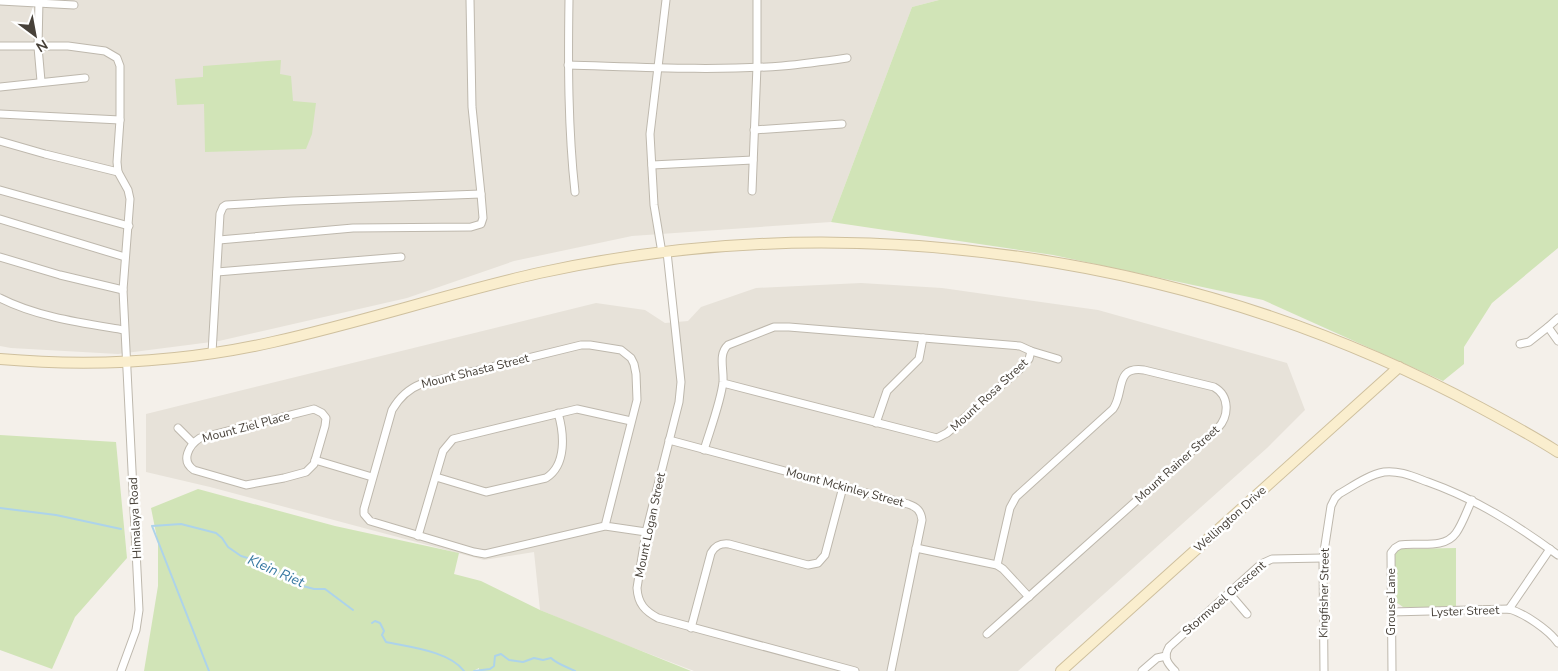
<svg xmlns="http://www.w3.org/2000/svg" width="1558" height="671" font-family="'Nunito Sans',sans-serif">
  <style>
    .residential { fill: #e7e2d9 }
    .green { fill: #d1e4b7 }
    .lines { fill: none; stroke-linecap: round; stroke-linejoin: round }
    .stream { stroke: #add3ea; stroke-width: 2 }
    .street-casing { stroke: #beb8ad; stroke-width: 9 }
    .secondary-casing { stroke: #cfc09e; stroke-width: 12 }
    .street { stroke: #fff; stroke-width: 7 }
    .secondary { stroke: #faeece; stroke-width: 10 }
    .labels { text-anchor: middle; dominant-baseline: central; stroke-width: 5; stroke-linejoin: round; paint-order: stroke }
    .street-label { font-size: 12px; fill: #474139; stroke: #fff }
    .water-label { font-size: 14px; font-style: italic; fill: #397aa2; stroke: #fff }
  </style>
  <rect width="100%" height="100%" fill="#f4f0ea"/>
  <g class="residential">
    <path d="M0,0H939L912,7L831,222L632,236L514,261L407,298L219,341L118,354L11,348L0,346Z"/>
    <path d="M861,283L942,288L1098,310L1287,363L1305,410L1267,448L1018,671H694L592,632L540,610L534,552L484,560L210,487L146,472V414L596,303L645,310L665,323L688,321L701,307L756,288Z"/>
  </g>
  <g class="green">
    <path d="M939,0H1558V248L1492,303L1464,347V364L1443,381L1263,300L1053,255L831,222L912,7Z"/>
    <path d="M281,60L280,74L291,76L293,101L316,103L312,134L306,149L205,152L204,104L177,105L175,79L203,77V66Z"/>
    <path d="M0,435L116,442L127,558L75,617L52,669L0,650Z"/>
    <path d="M198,489L335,526L459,553L454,574L481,581L540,610L691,671H479V668L473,671H144L158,586V543L151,508Z"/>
    <path d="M1456,548V607H1403L1396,602L1394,555L1399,549Z"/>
  </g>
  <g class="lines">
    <g class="stream">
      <path d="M0,508L56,515L121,529"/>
      <path d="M372,623L375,621L380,623L384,631L382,635L386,642C409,647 449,651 464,671"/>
      <path d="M209,671L152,526L181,524L216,533L222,538L228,547L241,556L261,562L299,585L314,589H325L353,610"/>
      <path d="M474,671L490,669L494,666L495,656L501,654L509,660L523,662L534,658L543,660L551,658C557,664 567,667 575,671"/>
    </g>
    <defs>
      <g id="street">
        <path d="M39,0L38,47L41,81"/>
        <path d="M569,0C568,64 568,128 575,192"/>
        <path d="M0,1L74,5"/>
        <path d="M0,46H68L105,51L117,58L120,66V120L117,162L118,172L128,190L130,199L123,290L139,610L136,630L121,671"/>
        <path d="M568,65C639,67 711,71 782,66C804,64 826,61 847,58"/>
        <path d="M0,87L85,78"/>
        <path d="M0,114L120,120"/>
        <path d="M754,130L842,124"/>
        <path d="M0,141L45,154L118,172"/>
        <path d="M652,165L753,160"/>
        <path d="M0,190L129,226"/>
        <path d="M752,191L757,66V0"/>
        <path d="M0,219L125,257"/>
        <path d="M219,240L353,228L471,227L481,224L483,218L481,194L472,107L470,0"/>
        <path d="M667,252L681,382L679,402L646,532L637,588C638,604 645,611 658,618L855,671"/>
        <path d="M662,253L654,205L650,134L666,0"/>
        <path d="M0,257L60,275L123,290"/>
        <path d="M217,272L401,257"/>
        <path d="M0,298C37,317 83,323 124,330"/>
        <path d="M1558,318L1548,327L1558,341"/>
        <path d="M1520,344L1529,342L1548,327"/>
        <path d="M1031,351L1058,359"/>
        <path d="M212,353L220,214L223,207L226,205L292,201L481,194"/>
        <path d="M314,409L322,413L326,418L325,426L314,464L306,472L284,478L246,485L194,470C180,461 189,445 200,438Z"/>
        <path d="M876,423L887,391L919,359L923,338"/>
        <path d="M178,428L193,443"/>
        <path d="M669,440L908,504C917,507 921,511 922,520L891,671"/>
        <path d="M704,450C710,430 721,401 723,382C724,369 718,354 728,345L774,327H789L1020,346L1031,351L1029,359L1020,369L947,433L937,438L723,383"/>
        <path d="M315,460L372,477"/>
        <path d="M436,477L486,492L546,478C567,465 564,433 558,413"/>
        <path d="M605,526L485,554L474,552L370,521L364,514V509L392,410C399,398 408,389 421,384L581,345H590L621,350L631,358L634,364L636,374L637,400L605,526L646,532"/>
        <path d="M418,536L443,451L453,439L577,409L631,421"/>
        <path d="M916,548L997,565L1003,569L1029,597"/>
        <path d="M1229,593L1247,614"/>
        <path d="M1509,609L1550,549"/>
        <path d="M1391,612L1509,609C1524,613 1549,630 1558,643"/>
        <path d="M691,628L711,553C715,546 720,543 729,544L808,565L818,563L825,555L843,487"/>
        <path d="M987,634L1218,428C1229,416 1230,396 1214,387L1144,370C1114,366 1125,392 1113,409L1016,497L1010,508L997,565"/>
        <path d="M1142,671L1157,658L1166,656"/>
        <path d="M1175,671C1167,663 1163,657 1169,647L1261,564L1272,559L1323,558"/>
        <path d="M1324,671L1323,558L1331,506L1335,498L1339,494C1353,486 1368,475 1384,472C1399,470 1414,477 1428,482C1476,499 1517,525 1558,555"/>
        <path d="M1392,671L1391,553L1395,548L1400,545C1418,542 1444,550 1456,533C1463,523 1467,510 1472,500"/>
      </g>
      <g id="secondary">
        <path d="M0,359C91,367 184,362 273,342C363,322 450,293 539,273C855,204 1197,255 1481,408C1507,422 1533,436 1558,452"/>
        <path d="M1061,671L1399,367"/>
      </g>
    </defs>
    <use href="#street" class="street-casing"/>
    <use href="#secondary" class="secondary-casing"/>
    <use href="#street" class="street"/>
    <use href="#secondary" class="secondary"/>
  </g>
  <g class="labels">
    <g class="street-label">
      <text transform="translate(475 371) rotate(-14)">Mount Shasta Street</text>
      <text transform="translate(989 395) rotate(-43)">Mount Rosa Street</text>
      <text transform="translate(246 427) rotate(-15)">Mount Ziel Place</text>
      <text transform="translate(1177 464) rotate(-42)">Mount Rainer Street</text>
      <text transform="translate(845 487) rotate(15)">Mount Mckinley Street</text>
      <text transform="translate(135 518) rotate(-93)">Himalaya Road</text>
      <text transform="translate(1230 519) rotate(-42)">Wellington Drive</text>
      <text transform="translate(650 525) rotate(-78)">Mount Logan Street</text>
      <text transform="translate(1324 593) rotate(-89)">Kingfisher Street</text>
      <text transform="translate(1224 598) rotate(-41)">Stormvoel Crescent</text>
      <text transform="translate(1391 602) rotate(-90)">Grouse Lane</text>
      <text transform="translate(1465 611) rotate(-2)">Lyster Street</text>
    </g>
    <g class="water-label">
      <text transform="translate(276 571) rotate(24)">Klein Riet</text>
    </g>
  </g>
  <g transform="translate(35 35) rotate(148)" stroke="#ffffff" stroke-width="4" paint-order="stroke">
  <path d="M0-4L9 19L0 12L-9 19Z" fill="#474139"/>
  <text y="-8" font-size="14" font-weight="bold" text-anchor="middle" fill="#474139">N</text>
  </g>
</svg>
